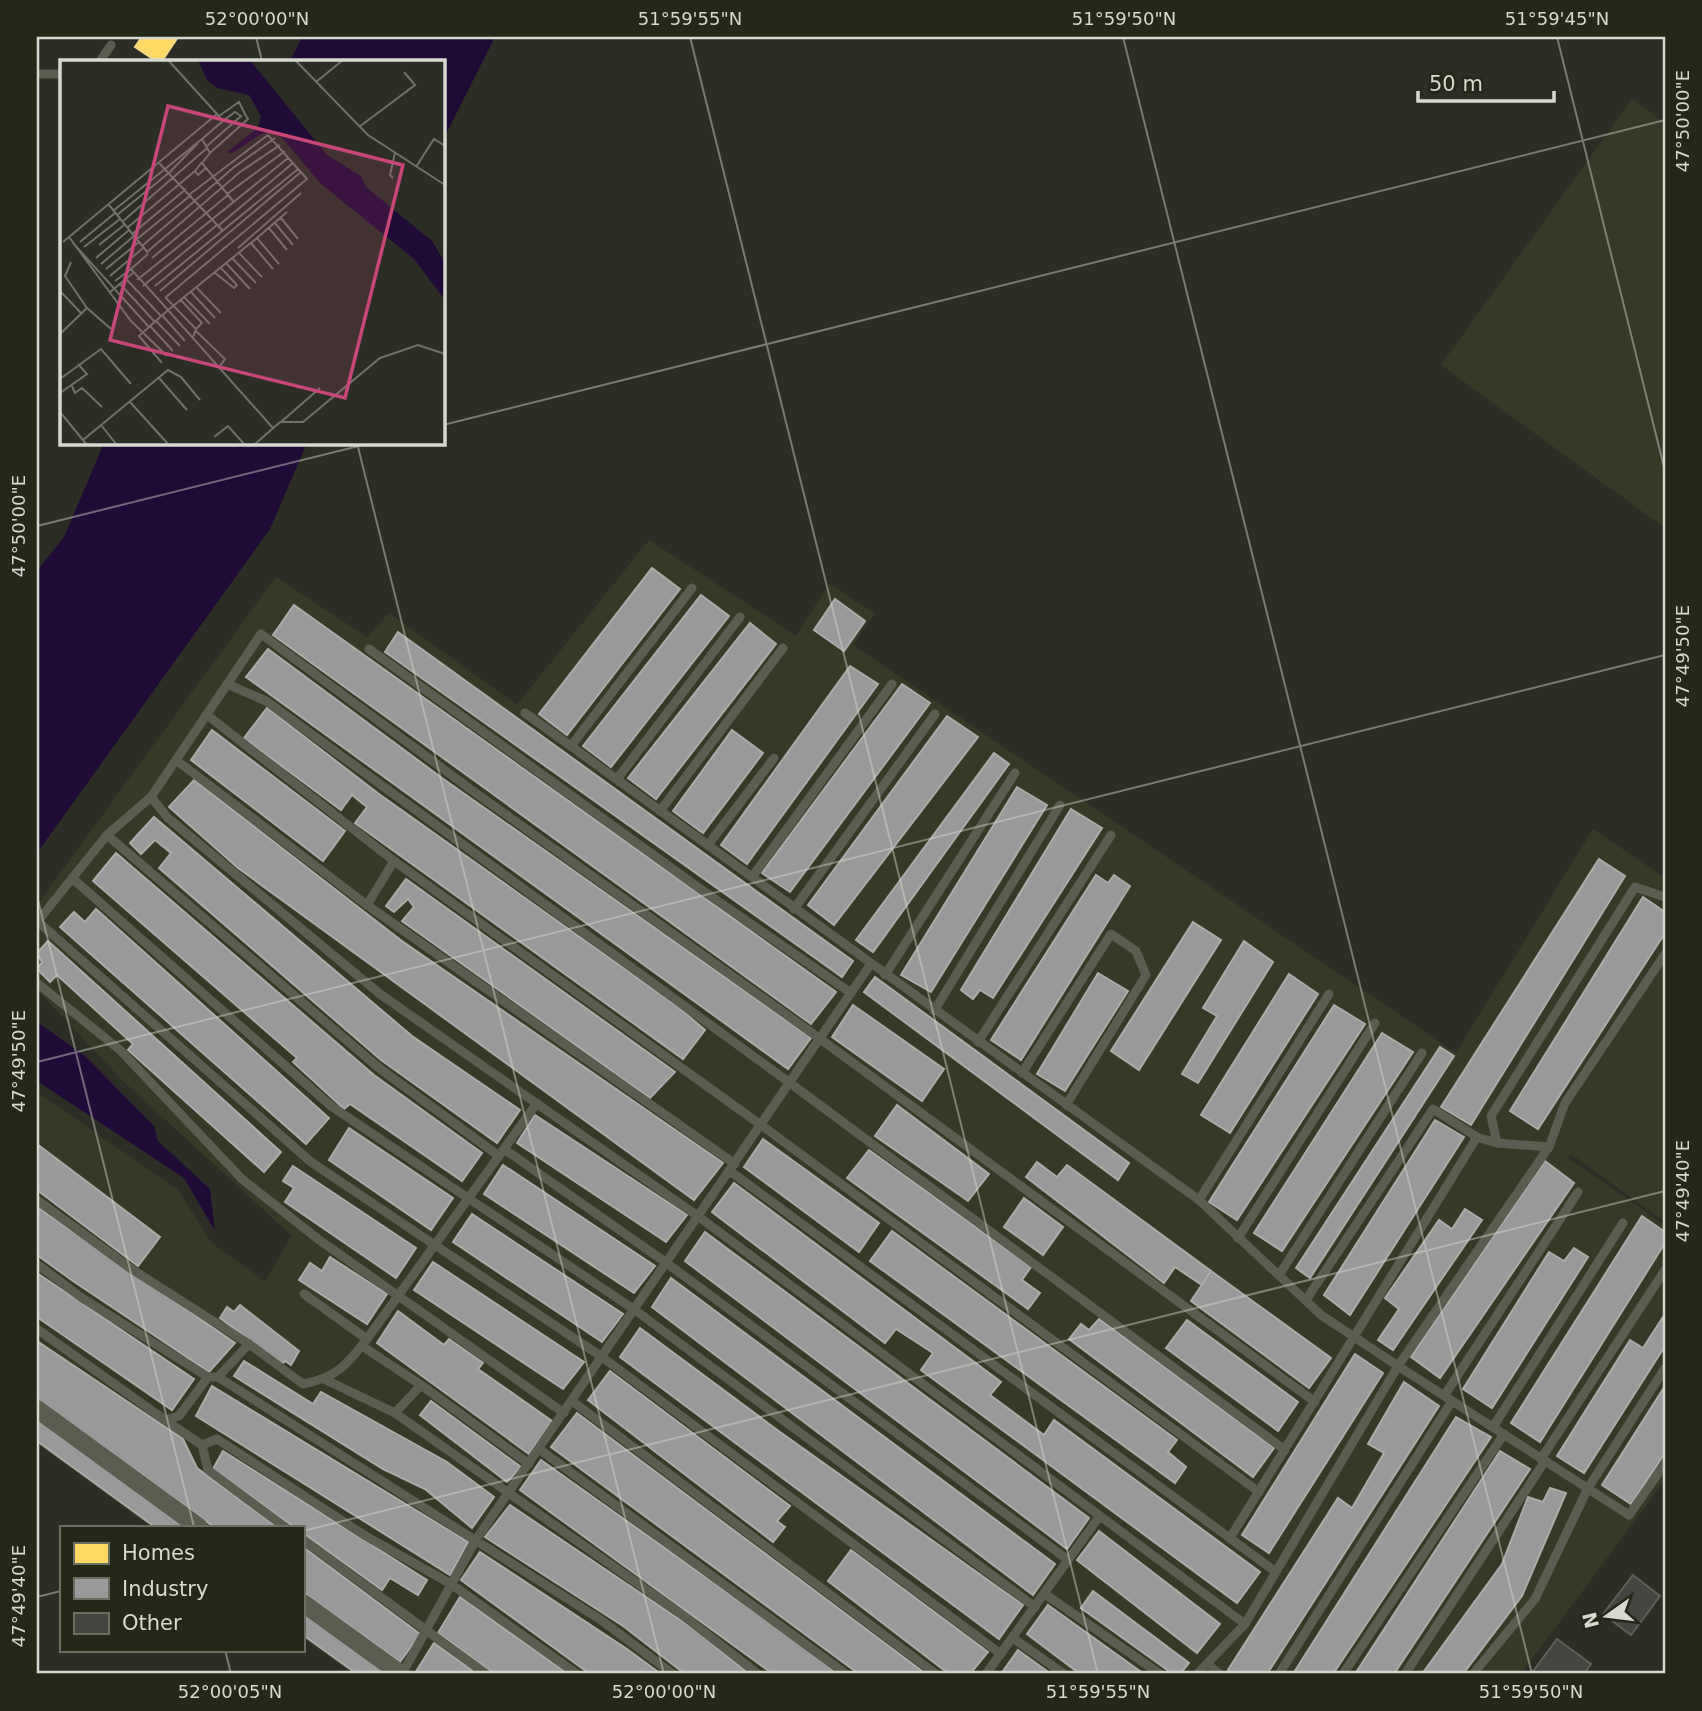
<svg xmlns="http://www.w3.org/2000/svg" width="1702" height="1711" font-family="'DejaVu Sans',sans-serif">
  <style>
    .built { fill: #353a26 }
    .water { fill: #200b38 }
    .homes { fill: #ffd966; stroke: #f3d986; stroke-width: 2 }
    .industry { fill: #999; stroke: #abaca9; stroke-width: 2 }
    .building { fill: #444640; stroke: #5d5f58; stroke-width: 2 }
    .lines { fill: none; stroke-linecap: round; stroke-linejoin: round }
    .lane { stroke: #5a5d4f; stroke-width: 9 }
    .street { stroke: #5a5d4f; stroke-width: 18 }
    .ticks { fill: none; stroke: #d6d9cf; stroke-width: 2; stroke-opacity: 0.45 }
    .inset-road { fill: none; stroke: #70726a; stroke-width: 2 }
    .view { fill: #c74878; fill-opacity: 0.15; stroke: #c74878; stroke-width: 3.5 }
    .inset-edge { fill: none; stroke: #d6d9cf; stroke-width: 3.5 }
    .neatline { fill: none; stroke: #d6d9cf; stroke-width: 2.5 }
    .ticks-label { font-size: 18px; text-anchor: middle; fill: #d6d9cf }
  </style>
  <rect width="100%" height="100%" fill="#2c2e26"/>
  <g class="built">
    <path d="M1632,99L1665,123V528L1441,365Z"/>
    <path d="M649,540L796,636L829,584L875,613L853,645L1456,1053L1593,829L1665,878V1222L1571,1154L1568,1158L1665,1225V1480L1521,1674H353L303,1638V1527H151L37,1444V1092L178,1190L211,1242L265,1282L292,1236L123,1081L37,990V905L276,577L367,637L389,613L517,705Z"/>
  </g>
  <g class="water">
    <path d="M302,37H495L443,140V61H290Z"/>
    <path d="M104,443H307L270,529L37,853V571L64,537Z"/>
    <path d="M37,1022L84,1055L154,1126L158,1141L210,1189L215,1231L184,1178L37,1081Z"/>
  </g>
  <path class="homes" d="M138,37H178L162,61H156L135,47L141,38Z"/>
  <g class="industry">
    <path d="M652,568L680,589L567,735L539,714Z"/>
    <path d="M701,595L729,616L611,767L583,746Z"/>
    <path d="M835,599L865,621L844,651L814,630Z"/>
    <path d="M294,605L836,992L811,1024L273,635Z"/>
    <path d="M750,623L776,644L656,799L628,778Z"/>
    <path d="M398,632L853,961L842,977L385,652Z"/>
    <path d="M268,649L442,778L811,1038L788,1069L246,677Z"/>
    <path d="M850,666L878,684L747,864L721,845Z"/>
    <path d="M902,684L930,703L790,892L762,873Z"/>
    <path d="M267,708L379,794L678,1007L705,1030L683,1059L355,823L367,807L352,795L341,810L244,738Z"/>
    <path d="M947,716L978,737L834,925L808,905Z"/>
    <path d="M212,730L345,831L323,861L191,760Z"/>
    <path d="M732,730L763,753L703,833L673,811Z"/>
    <path d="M994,753L1009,764L873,952L856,940Z"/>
    <path d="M194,780L402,941L723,1163L694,1200L238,868L169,807Z"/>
    <path d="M1017,787L1047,805L931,992L901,975Z"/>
    <path d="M1071,809L1102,828L993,998L980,990L973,999L961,990Z"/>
    <path d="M154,817L412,1036L520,1110L497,1143L381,1060L159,868L171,853L155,840L141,854L130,843Z"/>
    <path d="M116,853L374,1075L482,1153L462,1181L350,1104L344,1109L293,1062L297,1058L93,881Z"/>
    <path d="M1599,859L1625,876L1471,1125L1441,1107Z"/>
    <path d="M1096,875L1108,883L1114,875L1130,886L1021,1060L991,1040Z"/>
    <path d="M406,879L675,1072L650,1098L402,921L414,907L408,899L394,912L386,906Z"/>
    <path d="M1643,897L1665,912V933L1538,1129L1510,1111Z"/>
    <path d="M96,909L329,1118L306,1144L60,927L74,912L85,922Z"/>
    <path d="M1193,922L1221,940L1139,1070L1111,1051Z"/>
    <path d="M48,941L281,1152L264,1172L128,1050L133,1044L57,975L50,982L37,969L42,962L37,953Z"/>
    <path d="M1244,941L1273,962L1198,1083L1182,1074L1217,1016L1203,1008Z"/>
    <path d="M1098,973L1128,991L1065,1091L1037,1074Z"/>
    <path d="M1289,974L1318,994L1230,1133L1201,1115Z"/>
    <path d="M875,977L1129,1163L1118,1180L864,992Z"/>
    <path d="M853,1005L944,1069L922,1101L832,1037Z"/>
    <path d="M1334,1005L1365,1024L1237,1220L1209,1202Z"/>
    <path d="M1382,1033L1413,1052L1282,1251L1254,1233Z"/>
    <path d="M1440,1047L1454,1056L1310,1278L1296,1268Z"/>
    <path d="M897,1105L989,1174L968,1201L875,1136Z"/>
    <path d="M535,1115L687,1215L666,1242L517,1143Z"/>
    <path d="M1435,1120L1464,1137L1350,1315L1324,1295Z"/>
    <path d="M349,1128L453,1198L431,1230L329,1160Z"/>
    <path d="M763,1139L879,1223L859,1252L744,1167Z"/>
    <path d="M37,1144L160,1237L138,1266L37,1190Z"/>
    <path d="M869,1150L1031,1267L1022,1280L1040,1293L1028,1309L847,1178Z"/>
    <path d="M1545,1161L1574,1183L1440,1378L1411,1357Z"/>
    <path d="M1037,1162L1057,1177L1067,1165L1211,1271L1202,1285L1175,1267L1164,1283L1026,1177Z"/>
    <path d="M503,1165L655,1266L634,1293L484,1194Z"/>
    <path d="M293,1166L416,1248L396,1278L285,1202L294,1188L283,1181Z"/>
    <path d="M734,1183L1001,1382L990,1395L1044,1435L1054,1420L1260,1572L1237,1603L921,1370L933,1353L896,1329L885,1343L712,1212Z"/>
    <path d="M1024,1198L1063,1227L1043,1255L1004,1227Z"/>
    <path d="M37,1207L235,1343L209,1372L73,1281L37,1255Z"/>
    <path d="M1465,1209L1482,1220L1393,1350L1378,1340L1399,1309L1385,1298L1439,1220L1452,1229Z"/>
    <path d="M472,1214L623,1314L602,1342L453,1242Z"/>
    <path d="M1642,1216L1665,1232V1243L1540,1442L1511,1423Z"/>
    <path d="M892,1231L1177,1440L1168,1452L1186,1467L1175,1483L870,1261Z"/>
    <path d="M705,1232L1089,1518L1067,1549L685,1261Z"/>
    <path d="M1574,1248L1588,1257L1492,1408L1463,1389L1549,1252L1564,1261Z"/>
    <path d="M330,1257L387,1294L367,1324L299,1280L310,1263L322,1271Z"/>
    <path d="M433,1262L584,1362L563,1389L414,1290Z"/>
    <path d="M1211,1271L1331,1358L1309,1388L1191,1301Z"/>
    <path d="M37,1273L194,1379L172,1410L37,1317Z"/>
    <path d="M671,1278L1055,1564L1033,1595L652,1307Z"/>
    <path d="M240,1305L299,1351L291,1365L285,1361L282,1364L220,1318L227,1307L234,1312Z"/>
    <path d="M398,1311L444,1345L449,1339L483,1363L478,1369L552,1421L529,1454L377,1343Z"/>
    <path d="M1663,1317L1665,1346L1584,1473L1557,1456L1630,1340L1643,1348Z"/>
    <path d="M1099,1319L1274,1448L1253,1477L1069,1339L1081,1324L1089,1330Z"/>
    <path d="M1187,1320L1298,1402L1278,1431L1166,1348Z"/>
    <path d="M640,1328L780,1432L1023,1605L999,1639L620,1357Z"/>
    <path d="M37,1341L183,1439L197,1468L277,1527H214L37,1399Z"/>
    <path d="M1355,1354L1383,1373L1269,1553L1242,1535Z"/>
    <path d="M244,1361L313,1404L321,1392L447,1462L494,1497L472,1528L425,1489L383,1469L234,1376Z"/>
    <path d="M610,1371L790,1506L777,1521L785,1527L773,1542L588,1400Z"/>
    <path d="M1404,1382L1439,1406L1267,1674H1235L1228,1670L1338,1498L1352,1508L1384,1453L1368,1444Z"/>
    <path d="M212,1386L468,1542L450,1575L196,1416Z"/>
    <path d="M1665,1386V1453L1631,1504L1602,1485Z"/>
    <path d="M431,1401L521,1467L507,1482L420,1415Z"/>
    <path d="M577,1413L926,1674H859L551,1447Z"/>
    <path d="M1456,1417L1491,1437L1333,1674H1293Z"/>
    <path d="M37,1418L187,1527H155L37,1441Z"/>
    <path d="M223,1451L427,1580L418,1595L390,1578L382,1590L303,1533V1527H294L213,1469Z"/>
    <path d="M1500,1451L1530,1469L1394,1674H1355Z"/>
    <path d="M541,1460L808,1650L838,1674H773L520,1490Z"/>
    <path d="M1550,1488L1566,1493L1522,1596L1463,1674H1422L1502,1564L1528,1497L1543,1502Z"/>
    <path d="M510,1505L695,1630L749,1674H685L623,1626L485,1537Z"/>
    <path d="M1099,1531L1220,1624L1197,1653L1077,1560Z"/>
    <path d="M303,1547L420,1634L400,1662L303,1592Z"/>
    <path d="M851,1550L988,1652L970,1674H949L828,1581Z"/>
    <path d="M480,1552L627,1649L661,1674H590L461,1580Z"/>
    <path d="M1093,1591L1189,1663L1180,1674H1173L1081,1608Z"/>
    <path d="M460,1597L568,1674H495L438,1633Z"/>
    <path d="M1048,1605L1144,1674H1080L1027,1634Z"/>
    <path d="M303,1612L388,1674H357L303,1635Z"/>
    <path d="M434,1643L477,1674H417L415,1673Z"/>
    <path d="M1018,1650L1051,1674H1001Z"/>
  </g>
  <g class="building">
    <path d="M1633,1575L1660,1596L1631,1635L1603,1614Z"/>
    <path d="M1557,1639L1591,1664L1584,1674H1531Z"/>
  </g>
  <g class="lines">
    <g class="lane">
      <path d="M100,61L111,45"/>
      <path d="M37,74H61"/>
      <path d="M369,649L699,888L851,993"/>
      <path d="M227,684L266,701L790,1083L1285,1450"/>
      <path d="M892,684L752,877L1199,1200L1321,1315L1398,1366L1549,1147L1565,1103L1665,954"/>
      <path d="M525,713L752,877"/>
      <path d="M207,715L394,861L761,1125L1259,1492"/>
      <path d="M571,746L692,588"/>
      <path d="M176,760L367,905L735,1164"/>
      <path d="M617,779L740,617"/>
      <path d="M151,797L168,818L380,994L699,1217L1245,1624"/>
      <path d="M660,811L783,648"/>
      <path d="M107,835L379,1068L499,1156"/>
      <path d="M708,845L774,758"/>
      <path d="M72,878L331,1106L635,1310L1035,1607"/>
      <path d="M367,905L394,861"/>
      <path d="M794,909L935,714"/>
      <path d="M37,921L311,1162L602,1357L1001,1654"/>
      <path d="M37,922L107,835L151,797L261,634L473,791L819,1038L1315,1402"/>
      <path d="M885,975L1015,773"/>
      <path d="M37,983L120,1050L242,1179L318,1239L564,1413"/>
      <path d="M934,1011L1060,805"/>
      <path d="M978,1042L1111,835"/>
      <path d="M1022,1073L1111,934L1136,951L1146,975L1066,1105"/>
      <path d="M1497,1143L1491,1116L1635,887L1665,897"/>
      <path d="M504,1149L668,1264L1068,1560"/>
      <path d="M730,1171L1276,1572"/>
      <path d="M37,1200L130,1268L249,1344"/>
      <path d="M1199,1200L1329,994"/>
      <path d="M1238,1238L1375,1023"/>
      <path d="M37,1264L82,1298L208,1377"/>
      <path d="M1279,1275L1422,1053"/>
      <path d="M304,1294L367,1339"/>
      <path d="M1306,1300L1433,1109L1477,1137"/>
      <path d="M37,1329L165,1420L179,1416L208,1377H218L249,1344L303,1384C336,1378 347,1365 367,1339L537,1103"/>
      <path d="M218,1377L601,1620L673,1674"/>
      <path d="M326,1380L395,1413L421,1385L362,1346"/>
      <path d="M421,1385L529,1464"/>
      <path d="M1444,1396L1578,1192"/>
      <path d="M572,1401L936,1674"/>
      <path d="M395,1413L681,1614L758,1674"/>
      <path d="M165,1420L202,1445L208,1470L285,1527"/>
      <path d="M1493,1427L1623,1223"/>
      <path d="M202,1445L217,1439L364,1535L451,1584L577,1674"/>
      <path d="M539,1449L846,1674"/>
      <path d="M1541,1459L1665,1270"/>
      <path d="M1230,1538L1477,1137L1497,1143L1549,1147"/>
      <path d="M303,1540L486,1674"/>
      <path d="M1045,1594L1160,1674"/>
      <path d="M1013,1638L1064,1674"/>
      <path d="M1207,1664L1220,1674"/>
      <path d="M402,1674L475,1541L870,965"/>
      <path d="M986,1674L1099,1517"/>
      <path d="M1197,1674L1245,1624L1398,1366L1629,1515L1665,1464"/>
      <path d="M1279,1674L1452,1401"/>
      <path d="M1343,1674L1504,1434"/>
      <path d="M1405,1674L1545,1461"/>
      <path d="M1473,1674L1535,1599L1588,1488L1665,1368"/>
    </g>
    <g class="street">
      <path d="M37,1409L199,1527"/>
      <path d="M303,1603L401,1674"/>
    </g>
  </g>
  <path class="ticks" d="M256,37L262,61M690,37L1098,1674M1123,37L1532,1674M1557,37L1665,471M443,425L1665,120M357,443L664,1674M37,526L371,443M37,896L194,1527M37,1062L1665,655M303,1531L1665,1191M37,1597L61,1591M225,1650L231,1674"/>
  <g transform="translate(60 60)">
    <rect width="385" height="385" fill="#2c2e26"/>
    <path d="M138,0H190L267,95L301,116L306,127L372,181L385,203V240L354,199L261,124L218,73H203L172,93L167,92L198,68L201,56L189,35L157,28L147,20Z" fill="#200b38"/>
    <path class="inset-road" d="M235,0L308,75L385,125M256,22L283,0M157,54L163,61L142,79L150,93L142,103L173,141M159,56L179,42L186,56M299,67L355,25L344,12M147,86L181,56L175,52L163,61M150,93L188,59L186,56M142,102L135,111L138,115L146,108M99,103L163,171M356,107L374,79L385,86M333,118L330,115L335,93M167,134L225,91M49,145L88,193M53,151L142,79M57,155L110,112L138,83M221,158L238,179M62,162L147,88M215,163L233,185M158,166L233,103M67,168L135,111M209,168L227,190M72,174L126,129M9,177L71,261L107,296M197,178L227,152M77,179L131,135M3,182L157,54L108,0M20,182L55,153M13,183L89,267M191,183L213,209M39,185L64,165M82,186L173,108L215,78M24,187L60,159M178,188L241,133M87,192L180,112L220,85M179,193L202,217M36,198L69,170M92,198L168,135M172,198L196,223M11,202L5,216L27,248L51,269M166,203L190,229M41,204L74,176M46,209L79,182M71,209L88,194M155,213L174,228L177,225L161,208M50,216L83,188M66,219L101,256M77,220L228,98M55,221L71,209L108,250L79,276L102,303M60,224L95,262M83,226L157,165M95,226L238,109M137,228L161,253M0,231L21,253M100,231L241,112M131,232L155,258M49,233L73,213M105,237L136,269L133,277M106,237L247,119L208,75L130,134M124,237L150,264M120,239L142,263L136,269M102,255L125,281M96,261L120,286M90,266L113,291M136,271L165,299L160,306M0,274L27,248M99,318L127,350M0,319L41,289L71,324M12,326L15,333L22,328L42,347M0,333L27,314L18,304M70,342L109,385M0,352L27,385M221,362L260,328M41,365L57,385M213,368L108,250L197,178L219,204M154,377L168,366L185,385M23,380L108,310L121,317L140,340M194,385L220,362H243L320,298L358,285L385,294"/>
    <path class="view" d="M108,46L343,105L285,338L50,280Z"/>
    <rect width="385" height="385" class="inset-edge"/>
  </g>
  <rect width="1702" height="1711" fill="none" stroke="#242818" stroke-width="77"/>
  <rect x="60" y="1526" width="245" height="126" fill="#242818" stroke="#6b6f61" stroke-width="2"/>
  <rect x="74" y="1543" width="35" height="21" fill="#ffd966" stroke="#6b6f61" stroke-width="2"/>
  <text x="122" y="1560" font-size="21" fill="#d6d9cf">Homes</text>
  <rect x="74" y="1578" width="35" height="21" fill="#999999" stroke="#6b6f61" stroke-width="2"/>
  <text x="122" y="1596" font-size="21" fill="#d6d9cf">Industry</text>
  <rect x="74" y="1613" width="35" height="21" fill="#444640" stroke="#6b6f61" stroke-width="2"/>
  <text x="122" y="1630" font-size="21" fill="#d6d9cf">Other</text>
  <g transform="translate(1607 1616) rotate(256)" stroke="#242818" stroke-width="5" paint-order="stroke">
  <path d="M0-5L12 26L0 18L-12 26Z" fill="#d6d9cf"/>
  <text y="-10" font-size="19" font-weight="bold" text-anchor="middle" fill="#d6d9cf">N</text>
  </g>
  <path d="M1418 91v10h136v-10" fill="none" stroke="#d6d9cf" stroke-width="3.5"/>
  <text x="1429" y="91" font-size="21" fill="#d6d9cf" stroke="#242818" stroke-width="5" paint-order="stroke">50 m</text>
  <rect x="38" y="38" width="1626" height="1634" class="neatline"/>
  <g class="ticks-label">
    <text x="257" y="25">52°00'00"N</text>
    <text x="690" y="25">51°59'55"N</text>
    <text x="1124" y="25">51°59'50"N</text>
    <text x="1557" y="25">51°59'45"N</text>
    <text transform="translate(1683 121) rotate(-90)" y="6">47°50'00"E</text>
    <text transform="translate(19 526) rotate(-90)" y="6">47°50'00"E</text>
    <text transform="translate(1683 656) rotate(-90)" y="6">47°49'50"E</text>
    <text transform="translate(19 1061) rotate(-90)" y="6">47°49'50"E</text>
    <text transform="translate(1683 1191) rotate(-90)" y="6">47°49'40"E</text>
    <text transform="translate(19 1596) rotate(-90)" y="6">47°49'40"E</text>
    <text x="230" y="1698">52°00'05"N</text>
    <text x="664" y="1698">52°00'00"N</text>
    <text x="1098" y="1698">51°59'55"N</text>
    <text x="1531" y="1698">51°59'50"N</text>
  </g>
</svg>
